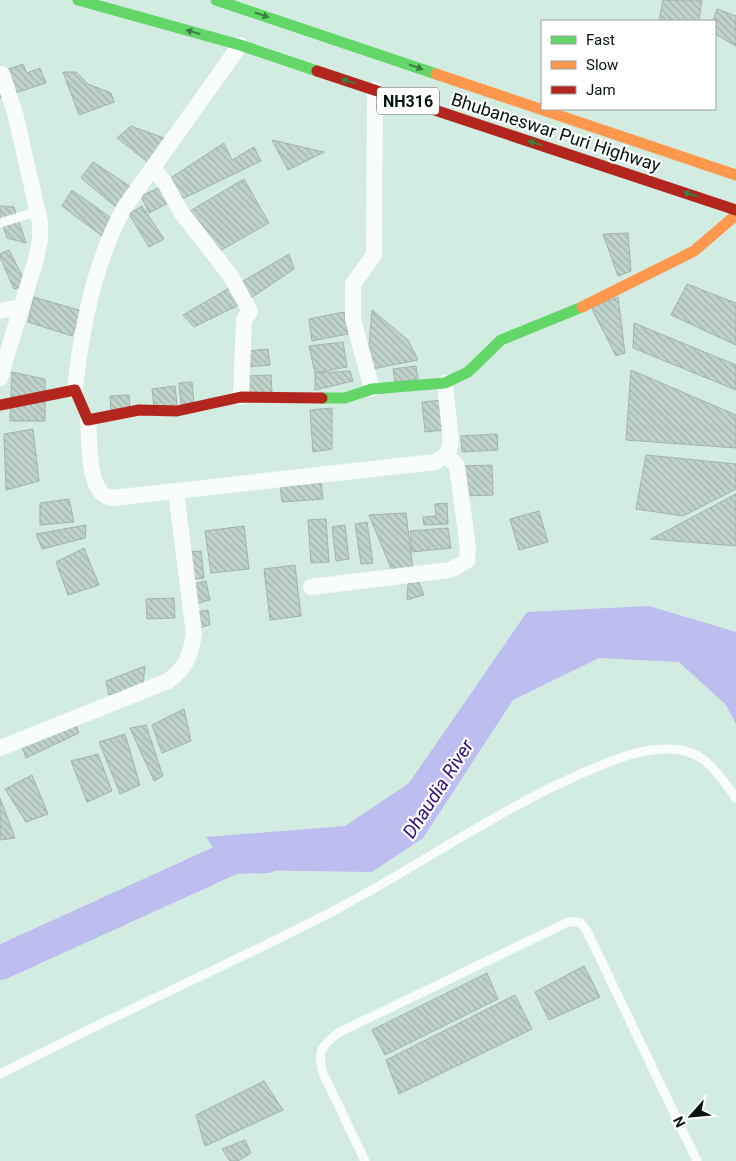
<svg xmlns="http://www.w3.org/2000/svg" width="736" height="1161" font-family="Roboto,sans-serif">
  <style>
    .water { fill: #bbbeef }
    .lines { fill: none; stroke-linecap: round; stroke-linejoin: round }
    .river { stroke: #bbbeef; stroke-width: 34 }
    .building { fill: url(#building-back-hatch); stroke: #a0b4ac }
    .lane { stroke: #f8fcfa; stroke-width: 9 }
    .street { stroke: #f8fcfa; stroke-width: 16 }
    .fast { stroke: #63d668; stroke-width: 11 }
    .slow { stroke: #ff974d; stroke-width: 11 }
    .jam { stroke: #b3261e; stroke-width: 11 }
    .oneway { fill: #387f40 }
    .labels { text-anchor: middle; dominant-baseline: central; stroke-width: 4.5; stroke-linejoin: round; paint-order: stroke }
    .shield { fill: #fff; stroke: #4f5a56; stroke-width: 1 }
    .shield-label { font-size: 16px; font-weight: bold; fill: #04140e }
    .street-label { font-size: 18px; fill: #04140e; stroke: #fff }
    .water-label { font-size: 19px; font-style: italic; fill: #320e7a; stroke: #fff }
  </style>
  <defs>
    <pattern id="building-back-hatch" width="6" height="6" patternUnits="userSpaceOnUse" patternTransform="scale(1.25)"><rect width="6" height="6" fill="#bfd3ca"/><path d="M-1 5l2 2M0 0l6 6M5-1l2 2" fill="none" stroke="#a2b4ac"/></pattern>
  </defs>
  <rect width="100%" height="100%" fill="#d2ece1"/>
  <path class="water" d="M649,606L736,632V724L726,705L679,662L599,658L513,700L423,838L372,872L229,870L206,837L345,826L409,783L527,612Z"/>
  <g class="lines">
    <path class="river" d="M0,963L233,857L267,856"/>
  </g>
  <g class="building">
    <path d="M663,0H702L699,21H659Z"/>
    <path d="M717,9L736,16V46L715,34V21H713Z"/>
    <path d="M23,64L27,73L40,68L46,83L0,98V72Z"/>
    <path d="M63,72H76L88,84L111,93L114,102L79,115Z"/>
    <path d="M131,126L172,141L149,163L117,138Z"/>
    <path d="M272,140L324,152L288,170Z"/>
    <path d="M224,143L232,160L254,147L261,161L180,200L166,181Z"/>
    <path d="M93,162L131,187L116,207L81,178Z"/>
    <path d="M244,179L269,223L216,253L190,211Z"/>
    <path d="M165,185L172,201L149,213L141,196Z"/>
    <path d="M72,190L111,218L102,236L62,206Z"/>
    <path d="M0,206L14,207L26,243L7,238L0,217Z"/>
    <path d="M142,206L164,239L149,247L129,214Z"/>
    <path d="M628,233L631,271L618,276L603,234Z"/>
    <path d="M9,250L27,285L14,289L0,257V254Z"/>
    <path d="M289,254L294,269L248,300L240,283Z"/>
    <path d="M687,284L736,303V345L671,315Z"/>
    <path d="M229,288L243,303L194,327L183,315Z"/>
    <path d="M34,297L82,311L72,336L28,322Z"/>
    <path d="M618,297L625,353L616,356L591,307Z"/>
    <path d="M372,310L408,340L418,360L367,370Z"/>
    <path d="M344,312L348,334L312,341L309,319Z"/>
    <path d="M634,323L736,365V390L633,348Z"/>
    <path d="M343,342L347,367L315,373L309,346Z"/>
    <path d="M268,349L270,365L250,367L248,351Z"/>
    <path d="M416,366L418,379L395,382L393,369Z"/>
    <path d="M631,370L736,415V448L626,440Z"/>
    <path d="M350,371L353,381L315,390V373Z"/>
    <path d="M12,372L45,379V421H10Z"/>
    <path d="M271,375L272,392L248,394V376Z"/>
    <path d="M192,382L194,403L181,404L179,383Z"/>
    <path d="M175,386L177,405L154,408L152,389Z"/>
    <path d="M129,395L130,410L111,411L110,396Z"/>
    <path d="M442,400L445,430L425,432L422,402Z"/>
    <path d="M332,408V449L313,452L310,410Z"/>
    <path d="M33,429L39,481L6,490L4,434Z"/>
    <path d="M497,434L498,450L462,452L461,436Z"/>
    <path d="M646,455L736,464V489L683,516L636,509Z"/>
    <path d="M492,465L493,495L465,496L464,466Z"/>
    <path d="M321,481L323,499L282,502L280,485Z"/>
    <path d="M736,494V546L651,539Z"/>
    <path d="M69,499L74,522L40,525V503Z"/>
    <path d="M447,503L448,524L424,525L423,517L436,516L435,504Z"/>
    <path d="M539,511L548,542L519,550L510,519Z"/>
    <path d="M406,513L413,570L391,568L369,515Z"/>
    <path d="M326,519L329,562L311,563L308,520Z"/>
    <path d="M367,522L373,563L361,564L355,524Z"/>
    <path d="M86,525L85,538L42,549L36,534Z"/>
    <path d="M345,525L349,559L336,561L332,527Z"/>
    <path d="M244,526L249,569L211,573L205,531Z"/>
    <path d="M448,528L451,548L412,552L410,531Z"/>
    <path d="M84,548L99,585L68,595L56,562Z"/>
    <path d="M201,551L204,578L187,580L184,552Z"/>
    <path d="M295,565L301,616L270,620L264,569Z"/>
    <path d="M418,580L424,595L407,600L408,584Z"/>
    <path d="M206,581L210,600L198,603L193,584Z"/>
    <path d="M174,598L175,618L147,619L146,599Z"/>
    <path d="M208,610L210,625L194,629L192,613Z"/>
    <path d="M145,666L143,685L109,695L106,681Z"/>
    <path d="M184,709L191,741L162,753L152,725Z"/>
    <path d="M76,724L79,733L26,758L22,747Z"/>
    <path d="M146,725L163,776L154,781L130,728Z"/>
    <path d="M125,734L140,785L120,794L99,742Z"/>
    <path d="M98,754L112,791L87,802L71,761Z"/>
    <path d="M32,775L48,814L26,822L5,789Z"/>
    <path d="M0,798L15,838L0,840Z"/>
    <path d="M584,966L600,997L549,1020L535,992Z"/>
    <path d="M487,973L498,999L385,1055L372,1030Z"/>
    <path d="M515,995L532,1029L399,1094L386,1060Z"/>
    <path d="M264,1081L283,1110L205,1146L196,1115Z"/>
    <path d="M245,1140L251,1153L238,1161H230L222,1149Z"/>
  </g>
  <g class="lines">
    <g class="lane">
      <path d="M0,223L39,211"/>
      <path d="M0,1074C112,1016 227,966 339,908C424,863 503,806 592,769C616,759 642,748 669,749C704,749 717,772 736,798"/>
      <path d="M365,1161L323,1073C317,1051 321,1046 338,1033L568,922H580L587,931L697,1161"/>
    </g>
    <g class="street">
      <path d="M154,169L165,183L181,212L230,275L250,311L244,320L241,397"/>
      <path d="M0,311L22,307"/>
      <path d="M0,378L36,259L40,240V222L15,113L2,74"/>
      <path d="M372,389L353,319V284L374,255L375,90"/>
      <path d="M75,390C81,331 95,261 124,208L240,45"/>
      <path d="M88,420C90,441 86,494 112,498L435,462L447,455L451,443L445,383"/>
      <path d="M311,587L450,570L467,561L468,548L457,466L447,455"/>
      <path d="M0,748L168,681C186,668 191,655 194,633L176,492"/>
    </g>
    <g class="fast">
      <path d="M78,0L240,45L317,71"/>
      <path d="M216,0L436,74"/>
      <path d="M322,398H345L372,389L445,383L468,372L501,340L582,307"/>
    </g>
    <g class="slow">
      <path d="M436,74L736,175"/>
      <path d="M582,307L694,251L736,215"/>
    </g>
    <g class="jam">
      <path d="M317,71L736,210"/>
      <path d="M0,405L75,390L88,420L139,410L177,411L241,397L322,398"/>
    </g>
  </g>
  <defs><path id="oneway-solid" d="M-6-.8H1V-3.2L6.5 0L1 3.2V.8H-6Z" transform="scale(1.25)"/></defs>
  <g class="oneway">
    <use href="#oneway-solid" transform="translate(262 15) rotate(19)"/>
    <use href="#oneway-solid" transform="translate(193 32) rotate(-164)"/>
    <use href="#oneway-solid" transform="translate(416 67) rotate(19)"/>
    <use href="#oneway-solid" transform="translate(348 81) rotate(-162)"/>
    <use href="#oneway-solid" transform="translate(535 143) rotate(-162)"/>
    <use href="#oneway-solid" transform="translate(690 194) rotate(-162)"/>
  </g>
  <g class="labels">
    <rect class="shield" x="377" y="87.5" width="62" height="27" rx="4"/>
    <g class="shield-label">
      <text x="408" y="101">NH316</text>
    </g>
    <g class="street-label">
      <text transform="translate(556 132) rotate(18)">Bhubaneswar Puri Highway</text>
    </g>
    <g class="water-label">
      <text transform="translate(438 789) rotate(-57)">Dhaudia River</text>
    </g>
  </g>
  <rect x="541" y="20" width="175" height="90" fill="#ffffff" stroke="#9ba19f"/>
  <rect x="551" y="36" width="25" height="8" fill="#63d668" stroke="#9ba19f"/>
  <text x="586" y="45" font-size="15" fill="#04140e">Fast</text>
  <rect x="551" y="61" width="25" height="8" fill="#ff974d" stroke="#9ba19f"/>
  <text x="586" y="70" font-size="15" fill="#04140e">Slow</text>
  <rect x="551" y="86" width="25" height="8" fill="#b3261e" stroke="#9ba19f"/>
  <text x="586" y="95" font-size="15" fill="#04140e">Jam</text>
  <g transform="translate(691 1116) rotate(243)" stroke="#ffffff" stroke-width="4" paint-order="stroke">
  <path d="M0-4L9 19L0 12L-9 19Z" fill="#04140e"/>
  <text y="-8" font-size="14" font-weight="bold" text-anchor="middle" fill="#04140e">N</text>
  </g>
</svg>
